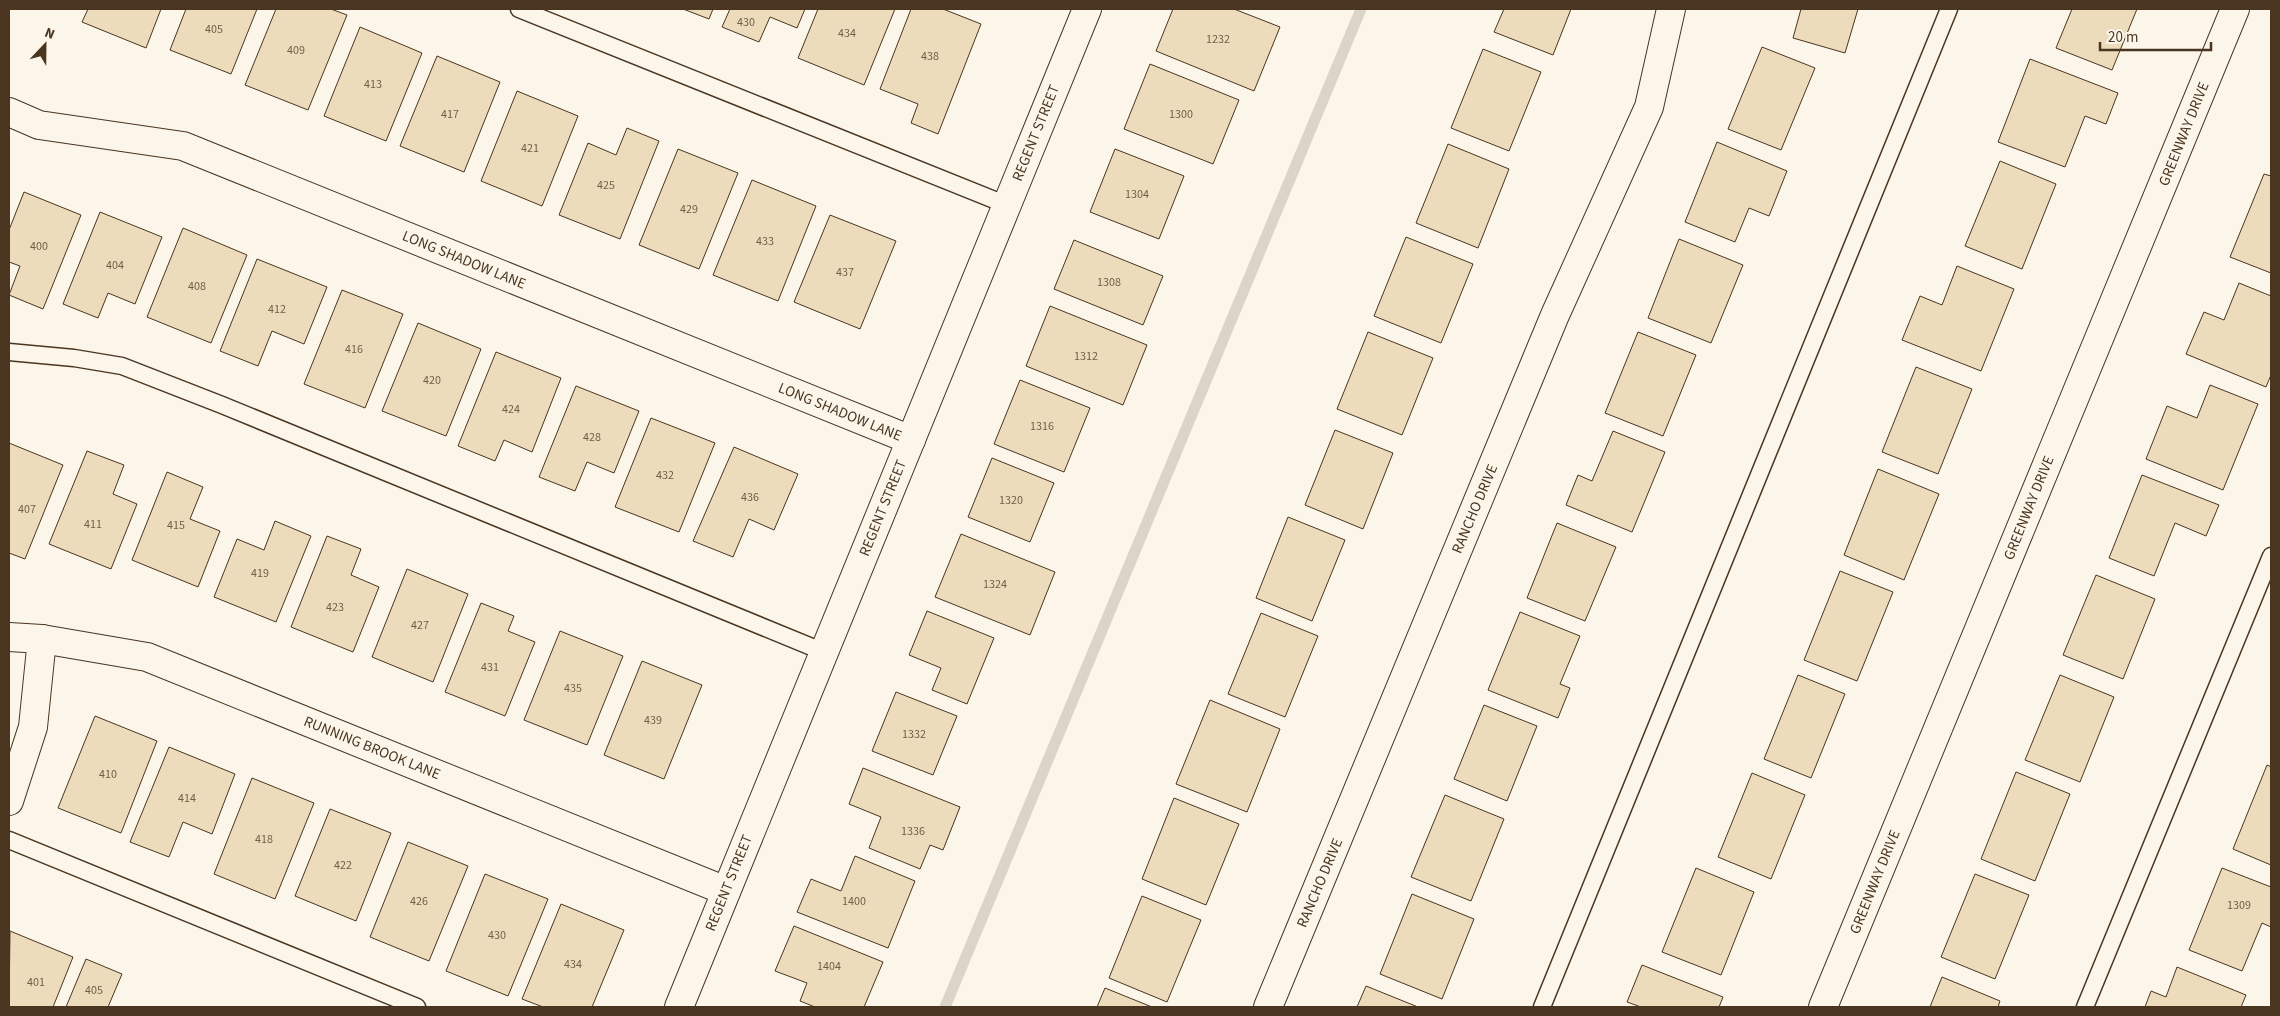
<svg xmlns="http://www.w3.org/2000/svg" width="2280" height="1016" font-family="'Source Sans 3',sans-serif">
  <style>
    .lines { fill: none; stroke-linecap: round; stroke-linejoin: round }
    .stream { stroke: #dcd4c6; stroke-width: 11 }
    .building { fill: #ecdcbc; stroke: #4a3520 }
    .service-casing { stroke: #4a3520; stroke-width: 19 }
    .minor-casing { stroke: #4a3520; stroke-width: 30 }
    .service { stroke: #fbf6e9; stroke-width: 16 }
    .minor { stroke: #fbf6e9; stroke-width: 28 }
    .labels { text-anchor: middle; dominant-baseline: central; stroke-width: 4; stroke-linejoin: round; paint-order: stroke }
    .number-label { font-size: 12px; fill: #725f47 }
    .street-label { font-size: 15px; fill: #4a3520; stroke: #fbf6e9 }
  </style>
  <rect width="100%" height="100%" fill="#fbf6e9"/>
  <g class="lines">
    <path class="stream" d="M945,1007L1361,9"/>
  </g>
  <g class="building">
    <path d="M88,9H161L146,48L82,22Z"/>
    <path d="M186,9H257L231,74L170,50Z"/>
    <path d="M276,9H331L347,15L308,110L245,85Z"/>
    <path d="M683,9H713L709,19Z"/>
    <path d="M730,9H805L797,28L770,17L759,42L722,27Z"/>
    <path d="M818,9H895L864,85L798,58Z"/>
    <path d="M911,9H943L981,24L938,134L911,123L918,104L880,89Z"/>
    <path d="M1173,9H1234L1280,27L1254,91L1156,51Z"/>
    <path d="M1504,9H1571L1553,55L1494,32Z"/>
    <path d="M1801,9H1858L1845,53L1793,38Z"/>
    <path d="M2072,9H2137L2112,70L2056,48Z"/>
    <path d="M360,27L422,53L386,141L324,116Z"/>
    <path d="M1762,47L1815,68L1781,150L1728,129Z"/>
    <path d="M1483,49L1541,72L1509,151L1451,128Z"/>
    <path d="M437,56L500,82L464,172L400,146Z"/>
    <path d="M2030,59L2118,93L2106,124L2085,116L2065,167L1998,142Z"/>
    <path d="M1150,64L1239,100L1213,164L1124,129Z"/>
    <path d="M517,91L578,116L542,206L481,181Z"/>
    <path d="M627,128L659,141L620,239L559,215L588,143L616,155Z"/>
    <path d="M1717,142L1787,171L1769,216L1749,208L1735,242L1685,222Z"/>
    <path d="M1448,144L1509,169L1478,248L1416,223Z"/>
    <path d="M678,149L738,173L699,269L639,245Z"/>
    <path d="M1115,149L1184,176L1159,239L1090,212Z"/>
    <path d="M2000,161L2056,184L2022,269L1965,246Z"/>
    <path d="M2264,174L2271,176V273L2230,257Z"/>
    <path d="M752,180L816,206L778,301L713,275Z"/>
    <path d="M24,192L81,215L43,309L9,295L20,266L9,262V230Z"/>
    <path d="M100,212L162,237L135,304L108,293L98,318L63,304Z"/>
    <path d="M830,215L896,241L860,329L794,302Z"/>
    <path d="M183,228L247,255L211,343L147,317Z"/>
    <path d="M1406,237L1473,264L1441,343L1374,316Z"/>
    <path d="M1679,239L1743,265L1711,343L1648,318Z"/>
    <path d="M1074,240L1163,276L1143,325L1054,289Z"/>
    <path d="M257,259L327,287L304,344L272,331L258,366L220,351Z"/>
    <path d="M1957,266L2014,289L1981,371L1902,340L1920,296L1942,305Z"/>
    <path d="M2239,283L2271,296V375L2266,387L2186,354L2204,312L2224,320Z"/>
    <path d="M342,290L403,314L365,408L304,384Z"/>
    <path d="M1050,306L1147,345L1123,405L1026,366Z"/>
    <path d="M418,323L481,349L446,436L382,411Z"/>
    <path d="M1368,332L1433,358L1402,435L1337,409Z"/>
    <path d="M1638,332L1696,355L1663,436L1605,413Z"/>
    <path d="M496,352L561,378L532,452L504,440L495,461L458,446Z"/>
    <path d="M1916,367L1972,389L1938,474L1882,452Z"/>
    <path d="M1020,380L1090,408L1064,472L994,444Z"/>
    <path d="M2210,385L2258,404L2223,490L2146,459L2167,406L2197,418Z"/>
    <path d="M576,386L639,411L614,473L587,462L575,491L539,477Z"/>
    <path d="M651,418L715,443L679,532L615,507Z"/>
    <path d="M1335,430L1393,453L1363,529L1305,505Z"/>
    <path d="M1613,431L1665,452L1632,532L1566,505L1578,475L1592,481Z"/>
    <path d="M9,443L63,465L25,559L9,553Z"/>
    <path d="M734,447L798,474L774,530L749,519L733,557L693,541Z"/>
    <path d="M87,451L124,465L113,494L137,504L111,569L49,544Z"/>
    <path d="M992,458L1054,483L1030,542L968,517Z"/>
    <path d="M1878,469L1939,494L1904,580L1844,555Z"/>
    <path d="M167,472L203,487L190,519L220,531L198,587L132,560Z"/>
    <path d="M2142,475L2219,505L2206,536L2175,523L2154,576L2109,558Z"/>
    <path d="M1288,517L1345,540L1312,621L1256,598Z"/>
    <path d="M275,521L311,536L276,622L214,597L237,539L264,550Z"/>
    <path d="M1557,523L1616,547L1585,621L1527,598Z"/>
    <path d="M961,534L1055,572L1030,635L935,597Z"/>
    <path d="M327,536L361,549L351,575L379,587L353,652L291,627Z"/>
    <path d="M407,569L468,594L433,682L372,657Z"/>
    <path d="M1840,571L1893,592L1857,681L1804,660Z"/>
    <path d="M2096,575L2155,599L2123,679L2063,655Z"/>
    <path d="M481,603L514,616L508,631L535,642L505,716L445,692Z"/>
    <path d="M927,611L994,638L967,704L932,690L941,668L909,655Z"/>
    <path d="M1520,612L1580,636L1560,684L1570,688L1558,718L1488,690Z"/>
    <path d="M1261,613L1318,636L1285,717L1228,694Z"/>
    <path d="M560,631L623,656L587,745L524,720Z"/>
    <path d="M642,661L702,685L664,779L604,755Z"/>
    <path d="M1798,675L1845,694L1811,778L1764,759Z"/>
    <path d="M2060,675L2114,697L2080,782L2025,760Z"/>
    <path d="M896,692L957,716L933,775L872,751Z"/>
    <path d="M1210,700L1280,729L1247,812L1176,784Z"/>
    <path d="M1484,705L1537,726L1507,801L1454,779Z"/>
    <path d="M95,716L157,741L121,833L58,808Z"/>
    <path d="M169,747L235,774L212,834L183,822L169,857L130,842Z"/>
    <path d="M2267,765L2271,767V865L2233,849Z"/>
    <path d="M863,768L960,807L943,850L930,845L920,869L869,848L881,817L849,804Z"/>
    <path d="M2016,772L2070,794L2035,881L1981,859Z"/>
    <path d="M1752,773L1805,795L1771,879L1718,857Z"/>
    <path d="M252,778L314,803L275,899L214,874Z"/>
    <path d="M1445,795L1504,819L1471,901L1411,877Z"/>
    <path d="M1174,798L1239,824L1206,905L1142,879Z"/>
    <path d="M330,809L391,833L356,921L295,896Z"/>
    <path d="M408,842L468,866L429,961L370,937Z"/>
    <path d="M855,856L915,881L888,948L797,912L811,879L841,891Z"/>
    <path d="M1696,868L1754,892L1721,975L1662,952Z"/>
    <path d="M2222,868L2271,887V927L2262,923L2242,971L2189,950Z"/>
    <path d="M485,874L548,899L508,996L446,971Z"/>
    <path d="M1975,874L2029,895L1995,979L1941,957Z"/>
    <path d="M1412,894L1474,919L1442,999L1380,974Z"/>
    <path d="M1142,896L1201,920L1167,1002L1109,978Z"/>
    <path d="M561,904L624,930L592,1007H543L522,999Z"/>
    <path d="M794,926L883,962L864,1007H815L800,1001L807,983L775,971Z"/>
    <path d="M10,931L73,957L53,1007H9Z"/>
    <path d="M86,959L122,974L108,1007H66Z"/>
    <path d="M1642,965L1723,997L1719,1007H1641L1627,1002Z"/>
    <path d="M2177,967L2246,995L2241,1007H2145L2151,991L2166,997Z"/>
    <path d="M1942,977L2000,1001L1998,1007H1930Z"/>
    <path d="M1366,986L1418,1007H1357Z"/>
    <path d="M1105,988L1152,1007H1097Z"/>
  </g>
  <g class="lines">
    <defs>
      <g id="service">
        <path d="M519,9L1007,205"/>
        <path d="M9,352L74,358L122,366L222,405L824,652"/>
        <path d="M9,840L417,1007"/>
        <path d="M1542,1007L1949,9"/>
        <path d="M2085,1007L2271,556"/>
      </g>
      <g id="minor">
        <path d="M9,112L39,125L183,146L911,440"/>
        <path d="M9,637L42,639L147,657L726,891"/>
        <path d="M9,801L33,727L42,639"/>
        <path d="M679,1007L1087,9"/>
        <path d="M1268,1007L1555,315L1649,107L1671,9"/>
        <path d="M1823,1007L2235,9"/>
      </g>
    </defs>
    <use href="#service" class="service-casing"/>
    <use href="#minor" class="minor-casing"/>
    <use href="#service" class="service"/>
    <use href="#minor" class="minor"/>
  </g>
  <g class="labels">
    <g class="number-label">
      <text x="746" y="22">430</text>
      <text x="214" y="29">405</text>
      <text x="847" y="33">434</text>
      <text x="1218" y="39">1232</text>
      <text x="296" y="50">409</text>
      <text x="930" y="56">438</text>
      <text x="373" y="84">413</text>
      <text x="450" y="114">417</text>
      <text x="1181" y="114">1300</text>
      <text x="530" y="148">421</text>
      <text x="606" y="185">425</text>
      <text x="1137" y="194">1304</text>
      <text x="689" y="209">429</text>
      <text x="765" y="241">433</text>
      <text x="39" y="246">400</text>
      <text x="115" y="265">404</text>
      <text x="845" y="272">437</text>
      <text x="1109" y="282">1308</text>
      <text x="197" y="286">408</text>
      <text x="277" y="309">412</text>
      <text x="354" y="349">416</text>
      <text x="1086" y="356">1312</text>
      <text x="432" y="380">420</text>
      <text x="511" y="409">424</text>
      <text x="1042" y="426">1316</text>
      <text x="592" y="437">428</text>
      <text x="665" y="475">432</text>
      <text x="750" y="497">436</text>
      <text x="1011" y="500">1320</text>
      <text x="27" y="509">407</text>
      <text x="93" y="524">411</text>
      <text x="176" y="525">415</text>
      <text x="260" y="573">419</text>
      <text x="995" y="584">1324</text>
      <text x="335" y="607">423</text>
      <text x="420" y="625">427</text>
      <text x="490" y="667">431</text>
      <text x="573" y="688">435</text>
      <text x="653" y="720">439</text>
      <text x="914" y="734">1332</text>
      <text x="108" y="774">410</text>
      <text x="187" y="798">414</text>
      <text x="913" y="831">1336</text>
      <text x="264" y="839">418</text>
      <text x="343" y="865">422</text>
      <text x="419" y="901">426</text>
      <text x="854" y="901">1400</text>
      <text x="2239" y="905">1309</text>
      <text x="497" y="935">430</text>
      <text x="573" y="964">434</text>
      <text x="829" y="966">1404</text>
      <text x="36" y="982">401</text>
      <text x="94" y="990">405</text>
    </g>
    <g class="street-label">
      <text transform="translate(1036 133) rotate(-68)">REGENT STREET</text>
      <text transform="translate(2184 134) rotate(-68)">GREENWAY DRIVE</text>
      <text transform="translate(464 260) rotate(22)">LONG SHADOW LANE</text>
      <text transform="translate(840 412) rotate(22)">LONG SHADOW LANE</text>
      <text transform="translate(883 508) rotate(-68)">REGENT STREET</text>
      <text transform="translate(2029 508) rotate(-68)">GREENWAY DRIVE</text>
      <text transform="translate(1475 509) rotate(-67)">RANCHO DRIVE</text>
      <text transform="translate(372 748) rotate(22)">RUNNING BROOK LANE</text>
      <text transform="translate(1875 882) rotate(-68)">GREENWAY DRIVE</text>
      <text transform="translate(729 883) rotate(-68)">REGENT STREET</text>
      <text transform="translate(1320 883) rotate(-67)">RANCHO DRIVE</text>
    </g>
  </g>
  <rect width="2280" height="1016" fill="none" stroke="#4a3520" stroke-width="20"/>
  <g transform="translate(45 45) rotate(22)" stroke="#fbf6e9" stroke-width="4" paint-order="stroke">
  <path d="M0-4L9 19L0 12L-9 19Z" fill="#4a3520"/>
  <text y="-8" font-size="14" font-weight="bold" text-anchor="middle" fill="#4a3520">N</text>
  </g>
  <path d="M2100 42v8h111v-8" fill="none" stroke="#4a3520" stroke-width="2.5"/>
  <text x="2108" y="42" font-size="15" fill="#4a3520" stroke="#fbf6e9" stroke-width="4" paint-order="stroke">20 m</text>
</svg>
